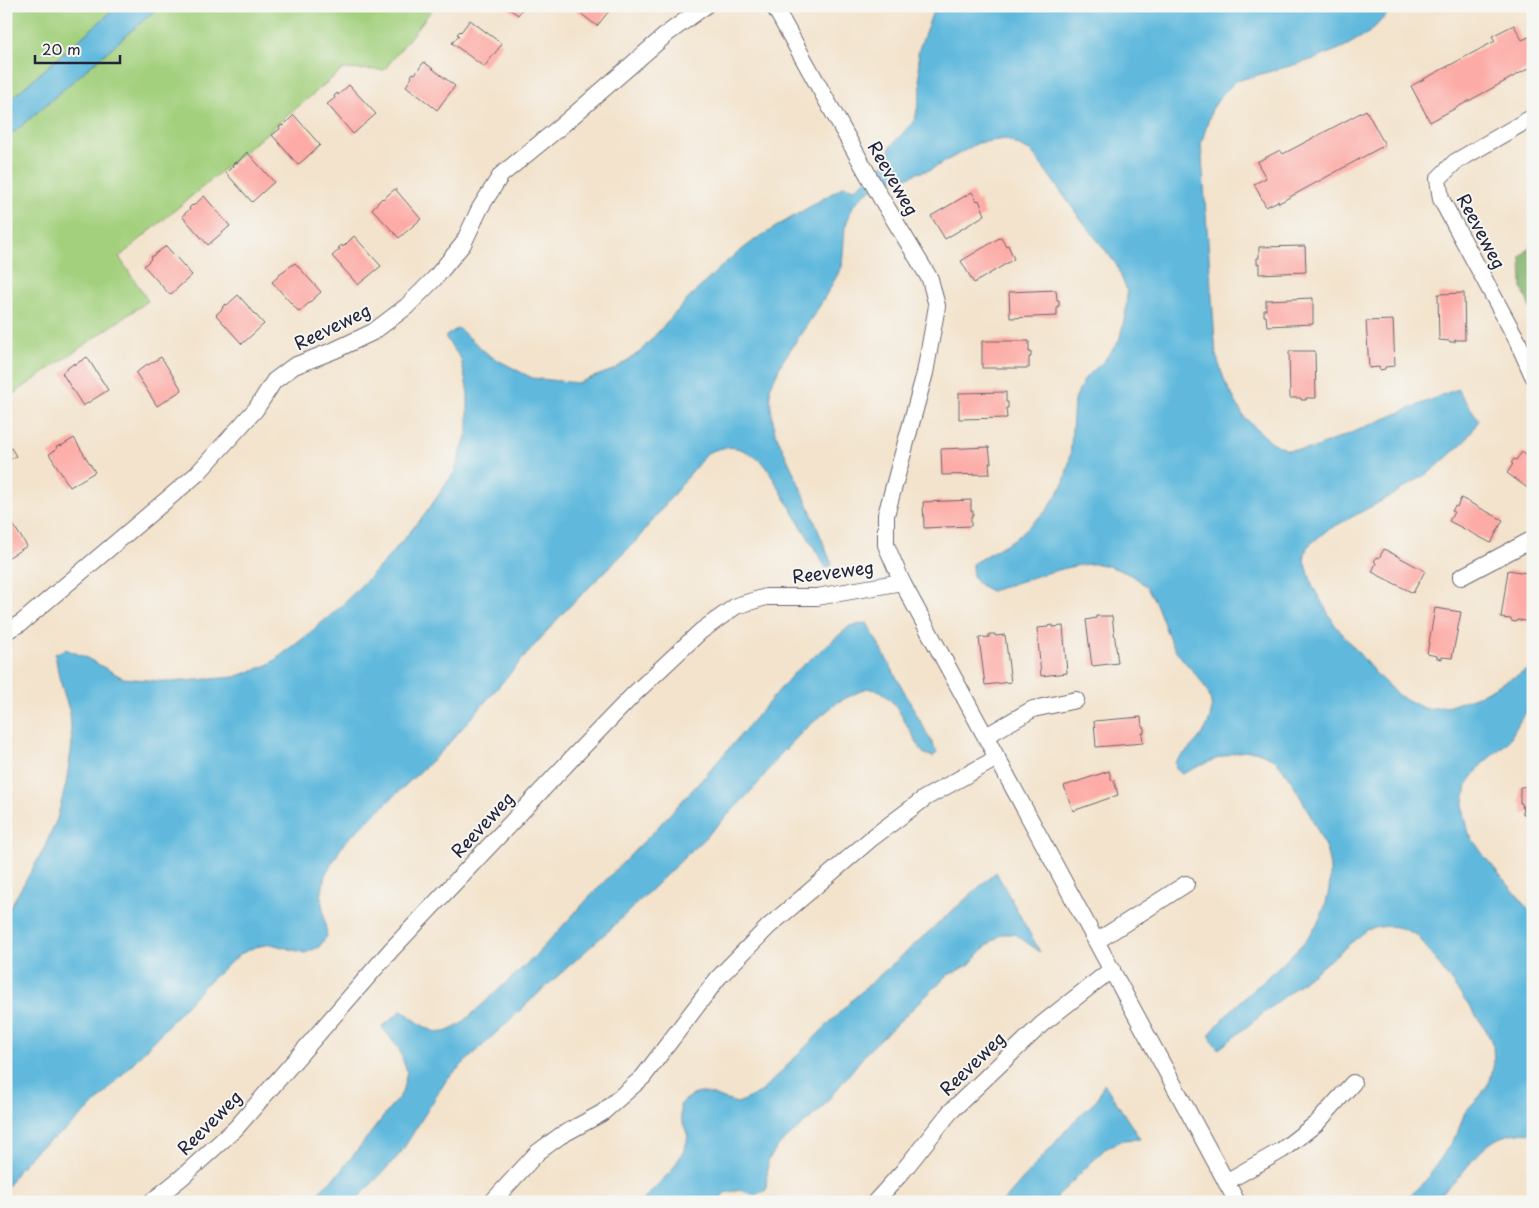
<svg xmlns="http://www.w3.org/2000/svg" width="1539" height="1208" font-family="'Playpen Sans',sans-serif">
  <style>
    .green { fill: #a3d07d; stroke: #62795c }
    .forest { fill: #82b26c; stroke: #526a54 }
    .water { fill: #60b9dd; stroke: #416e8c }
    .building { fill: #fdaba6 }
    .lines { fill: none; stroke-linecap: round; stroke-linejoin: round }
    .lane-casing { stroke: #6b666e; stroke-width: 18 }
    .lane { stroke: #fff; stroke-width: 16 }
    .labels { text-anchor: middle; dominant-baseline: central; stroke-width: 4; stroke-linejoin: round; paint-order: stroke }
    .street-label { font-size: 18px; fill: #22223b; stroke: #f6f6f2 }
  </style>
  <rect width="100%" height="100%" fill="#f6f6f2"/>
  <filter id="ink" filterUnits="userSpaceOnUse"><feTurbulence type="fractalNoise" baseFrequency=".02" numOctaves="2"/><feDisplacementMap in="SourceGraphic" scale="10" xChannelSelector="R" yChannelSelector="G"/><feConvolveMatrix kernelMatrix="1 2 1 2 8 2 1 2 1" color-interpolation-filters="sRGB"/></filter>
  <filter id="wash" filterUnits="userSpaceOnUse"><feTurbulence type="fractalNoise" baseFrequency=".0096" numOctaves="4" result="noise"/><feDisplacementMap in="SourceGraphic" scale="20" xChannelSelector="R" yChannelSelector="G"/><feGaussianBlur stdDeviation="1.12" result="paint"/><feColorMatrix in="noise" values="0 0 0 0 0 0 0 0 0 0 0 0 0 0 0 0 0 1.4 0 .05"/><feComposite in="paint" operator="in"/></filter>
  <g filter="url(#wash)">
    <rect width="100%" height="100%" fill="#f3e3cc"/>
    <g class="green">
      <path d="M6,6H118L6,103Z"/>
      <path d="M160,6H435L384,70L343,69L119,257L148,301L6,399V139Z"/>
    </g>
    <path class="forest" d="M1533,243V315L1522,288L1521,257Z"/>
    <g class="water">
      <path d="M118,6H160L6,139V103Z"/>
      <path d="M935,6H1395L1370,32L1344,47L1315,59L1236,81L1221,96L1212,109L1201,144L1216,355L1225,382L1244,417L1271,442L1288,450L1312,449L1457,389L1479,420L1466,440L1433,470L1389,497L1326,531L1307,547L1304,558L1313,587L1335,625L1377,675L1398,695L1425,709L1450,706L1480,695L1533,667V704L1521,719L1508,742L1481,765L1467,785L1463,807L1469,834L1484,856L1533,914V1134C1528,1132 1523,1132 1518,1133C1489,1135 1475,1158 1458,1178C1450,1187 1441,1194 1432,1202H1403L1427,1179L1457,1134L1465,1112L1481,1095L1490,1081L1494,1063L1493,1045L1485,1028L1418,936C1398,925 1389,924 1367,930L1219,1049L1212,1041L1210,1034C1229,1010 1252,991 1275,970C1293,954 1311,938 1321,916C1330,897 1333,872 1327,853C1322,835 1288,770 1275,760C1271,757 1263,754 1258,752C1238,746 1201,766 1182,774L1176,769L1175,762C1191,747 1215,728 1211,702C1207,682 1188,668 1177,652C1162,631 1160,597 1140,581C1130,573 1111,566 1098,564C1072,562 1017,583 991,591C976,583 972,582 972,564L1016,538L1047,510L1063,485L1070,459L1074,401L1085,378L1103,362L1119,341L1126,312L1127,291L1116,264L1077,214L1032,152L1005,139L978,143L930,170L917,173L902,180L888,179L866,193L853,206L845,227L842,267L819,307L782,362L770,388L771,409L775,432L807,502L832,565L826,568L766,466C746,448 733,442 707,453L635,542L562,614L443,750L344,843L325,875L321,897L327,936L319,947L305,953L271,944L255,947L240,954L205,985L96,1103L67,1129L37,1149L18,1170L6,1188V914L43,851L57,819L66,784L72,745L70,713L59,677L55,654L65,649L85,657L123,678L170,682L235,677L268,665L300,641L338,609L385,561L426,513L455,471L468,430V393L461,359L445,337L458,328L490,356L532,378L577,383L613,370L640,352L688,299L726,262L756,239L844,186L854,189L882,168L891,146L915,120L921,90L918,52Z"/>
      <path d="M867,623L937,752L933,757L923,753L896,706L881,691L867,688L838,702L805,729L779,756L756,786L719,824L608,931L530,1001L447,1079L400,1154L361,1195L353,1202H307L340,1172L402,1093L407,1072L399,1049L382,1027L402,1010C411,1017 426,1030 437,1032C445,1034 454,1028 461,1024L531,960L597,889L655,830L707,774L794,673L850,626Z"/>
      <path d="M996,872L1040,952L1015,934H1002L986,946L969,965L948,975L867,1052L821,1109L778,1146L768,1161L766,1190L755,1195L740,1190L724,1193L719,1202H641L672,1170L685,1149L688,1136L681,1118L680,1105C703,1082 712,1098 738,1103L761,1092L852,1000Z"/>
      <path d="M1104,1083L1140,1139L1122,1140L1105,1149L1058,1196L1054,1202H1003L1075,1120L1097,1100Z"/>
    </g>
    <g id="blocks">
      <g class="building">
        <path d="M505,6H524L518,15Z"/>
        <path d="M571,6H613L597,26Z"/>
        <path d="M470,20L502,44L484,67L452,43L459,35L457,34L460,31L461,32Z"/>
        <path d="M1514,25L1522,40L1533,35V66L1430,122L1411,86L1495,41L1492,36Z"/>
        <path d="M424,62L455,86L437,110L406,86L412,77L411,76L413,73L415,74Z"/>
        <path d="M349,85L376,114L353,134L327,104L335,98L334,96L337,93L338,95Z"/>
        <path d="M1366,110L1385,145L1279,203L1278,201L1266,207L1254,184L1266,178L1257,162L1280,150L1283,154Z"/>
        <path d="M294,115L320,145L298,165L272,135L280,129L279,127L282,125L283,126Z"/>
        <path d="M247,152L274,182L252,202L226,173L233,166L232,165L235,162L237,163Z"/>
        <path d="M395,189L421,219L399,238L372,209L382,198L383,199Z"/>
        <path d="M972,192L977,201L979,200L985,215L945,239L931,216Z"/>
        <path d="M204,196L230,226L208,245L182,216L190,209L189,208L192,205L193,206Z"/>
        <path d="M354,236L381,266L358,285L332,256L340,249L338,248L342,245L343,247Z"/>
        <path d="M1001,237L1006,246L1008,245L1014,259L974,283L961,261Z"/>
        <path d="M166,246L192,275L170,295L144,266L151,259L150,258Z"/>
        <path d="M1305,246L1306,272L1259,274V263L1257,264V258H1259V247Z"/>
        <path d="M295,263L321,292L299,312L272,282L280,275L279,274Z"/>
        <path d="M1056,290L1057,300H1059V306H1057V316L1010,318L1009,292Z"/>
        <path d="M1464,293L1465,340H1455V342H1450V341L1439,340L1438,294Z"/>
        <path d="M238,295L264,324L242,344L216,315L223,308L222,307L226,304L227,305Z"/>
        <path d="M1313,298V324L1267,326L1266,316H1264V310H1266V300Z"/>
        <path d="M1393,320L1395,366L1385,367V369L1380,370L1379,367L1369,368L1366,321Z"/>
        <path d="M982,341H1029V352H1031V357H1029V368H982Z"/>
        <path d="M1289,351H1315L1316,398H1306V400H1301V398H1290Z"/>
        <path d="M87,357L108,390L83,406L62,373L74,363V365Z"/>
        <path d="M161,357L182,390L157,406L136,373L147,364L148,365Z"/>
        <path d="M1006,392V402H1008V408H1006L1007,418L959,419V393Z"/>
        <path d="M74,438L95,472L70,487L49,454L57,449L56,447L60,445L61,446Z"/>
        <path d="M6,440L16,456L6,462Z"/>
        <path d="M989,447L991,463H989L990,474L942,475L941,449Z"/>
        <path d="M1522,452L1533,459V492L1507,473L1513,464L1511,463L1514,459L1516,460Z"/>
        <path d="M1461,498L1503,520L1491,543L1449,521L1454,512L1452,511L1455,506L1457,507Z"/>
        <path d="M971,500V511H973V516H971V526L924,528L923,502Z"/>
        <path d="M6,514L27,546L6,559Z"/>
        <path d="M1384,549L1425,571L1413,593L1372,572L1376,563L1374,561L1377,557L1379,558Z"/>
        <path d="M1508,570L1533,574L1527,621L1517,620L1516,622L1511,621V619L1501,618Z"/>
        <path d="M1435,608L1461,612L1452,658L1442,657V659L1437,658V656L1427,654Z"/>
        <path d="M1096,616H1112L1118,663L1092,666L1086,620L1096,618Z"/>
        <path d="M1053,625V627L1063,626L1067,673L1041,676L1037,628L1048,627V626Z"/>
        <path d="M989,634H995V636L1005,635L1011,682L985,685L979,638L989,637Z"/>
        <path d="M1141,717L1142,727H1144V733H1142L1143,743L1096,747L1094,721Z"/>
        <path d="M1109,771L1112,781L1114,780L1118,795L1073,811L1064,786Z"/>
        <path d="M1533,786V813L1523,814L1522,803H1520V787Z"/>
      </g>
    </g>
  </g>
  <g filter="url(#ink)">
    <use href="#blocks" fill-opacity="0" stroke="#6b666e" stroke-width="1"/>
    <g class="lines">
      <defs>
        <g id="lane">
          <path d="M774,6L881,198L930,279L937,306L925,373L886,515V545L902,582L1237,1202"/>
          <path d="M1533,117L1455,162L1438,179L1441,199L1517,340L1533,376"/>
          <path d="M1461,577L1533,539"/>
          <path d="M6,631L21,623L197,474L256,409L274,381L294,366L335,350L373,332L406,307L435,278L463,244L480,208L501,175L560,127L668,33L705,6"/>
          <path d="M986,736L1033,709L1076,700"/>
          <path d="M1097,941L1186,884"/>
          <path d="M1226,1182L1282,1150L1317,1123L1353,1083"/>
          <path d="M151,1202L181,1178L236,1128L391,950L576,754L634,694L701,631L736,606L766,597H817L902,582"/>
          <path d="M492,1202L538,1152L560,1136L602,1113L643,1077L718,978L768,927L872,838L925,798L997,758"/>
          <path d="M875,1202L903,1171L950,1112L1042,1024L1112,969"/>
        </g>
      </defs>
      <use href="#lane" class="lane-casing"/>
      <use href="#lane" class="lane"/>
    </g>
  </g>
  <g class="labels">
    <g class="street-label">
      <text transform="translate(894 178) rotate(60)">Reeveweg</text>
      <text transform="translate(1482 231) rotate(62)">Reeveweg</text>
      <text transform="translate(332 326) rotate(-26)">Reeveweg</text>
      <text transform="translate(833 571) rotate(-7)">Reeveweg</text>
      <text transform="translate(482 824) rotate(-47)">Reeveweg</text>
      <text transform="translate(972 1063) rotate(-44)">Reeveweg</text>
      <text transform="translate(209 1122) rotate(-45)">Reeveweg</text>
    </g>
  </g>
  <rect width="1539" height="1208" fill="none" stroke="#f6f6f2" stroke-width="25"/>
  <path d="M35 55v8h85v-8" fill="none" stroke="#22223b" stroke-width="2.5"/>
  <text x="42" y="55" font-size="15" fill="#22223b" stroke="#f6f6f2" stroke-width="4" paint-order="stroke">20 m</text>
</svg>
